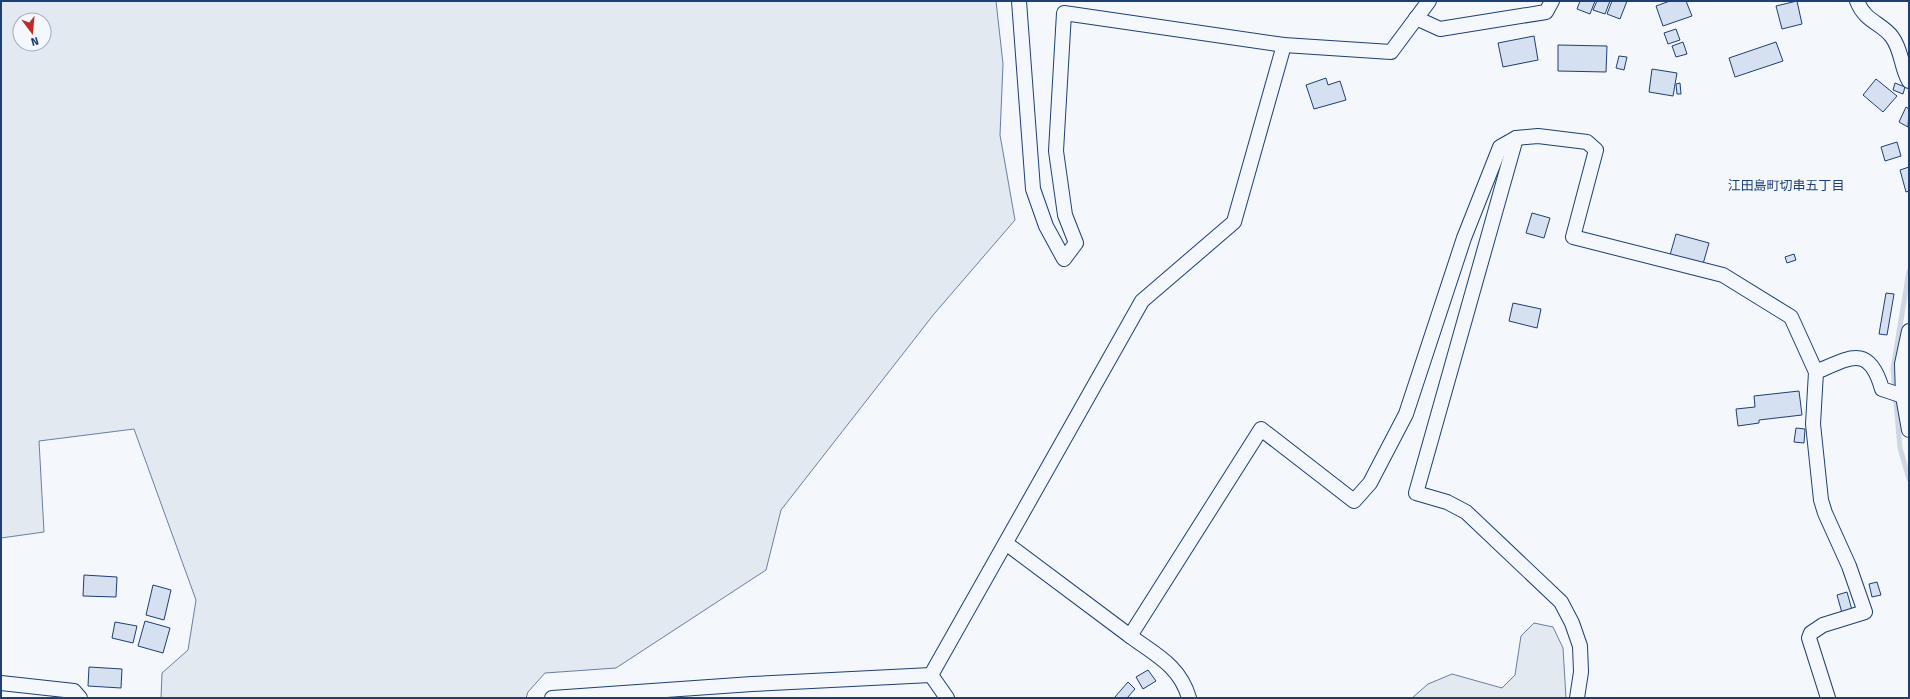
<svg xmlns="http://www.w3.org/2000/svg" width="1910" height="699" font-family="'Fira Sans','Noto Sans JP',sans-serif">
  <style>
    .green { fill: #e3e9f0; stroke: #687fa3; fill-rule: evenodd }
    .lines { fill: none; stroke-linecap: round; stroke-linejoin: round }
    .stream { stroke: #cfd7e4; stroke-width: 5 }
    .building { fill: #d5e0f0; stroke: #1d3f73 }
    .street-casing { stroke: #1d3f73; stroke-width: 16 }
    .street { stroke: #f4f7fb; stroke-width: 14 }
    .labels { text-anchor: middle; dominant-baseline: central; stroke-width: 3; stroke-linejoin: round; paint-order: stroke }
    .neighbourhood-label { font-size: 13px; fill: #1d3f73; stroke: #f4f7fb }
  </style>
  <rect width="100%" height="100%" fill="#f4f7fb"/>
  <g class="green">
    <path d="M1,1H996L1003,64L1000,135L1015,220L934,314L781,510L766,570L616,668L545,673L528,692L526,698H161L162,673L188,650L196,600L134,429L39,441L44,532L1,538ZM20,20H44V44H20Z"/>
    <path d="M1534,623L1553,627L1563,648L1566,698H1412L1428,684L1452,674L1502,688L1515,675L1521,636Z"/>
  </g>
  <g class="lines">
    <path class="stream" d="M1909,271L1893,369L1900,448L1909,479"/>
  </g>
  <g class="building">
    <path d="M1580,1H1595L1590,14L1577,9Z"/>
    <path d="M1597,1H1610L1605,14L1593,10Z"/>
    <path d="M1612,1H1627L1620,19L1607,14Z"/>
    <path d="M1670,1H1686L1692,16L1663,26L1656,6Z"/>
    <path d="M1797,1L1802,24L1782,29L1776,6Z"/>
    <path d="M1676,29L1680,40L1668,44L1664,33Z"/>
    <path d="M1534,36L1538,60L1503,67L1498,43Z"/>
    <path d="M1683,42L1687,54L1676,57L1672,46Z"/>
    <path d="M1776,42L1783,61L1735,77L1729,58Z"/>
    <path d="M1558,45L1607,46L1606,72L1558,71Z"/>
    <path d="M1619,56L1627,57L1624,70L1616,68Z"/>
    <path d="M1652,69L1677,73L1673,96L1649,92Z"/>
    <path d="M1326,78L1328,85L1340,81L1346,100L1314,109L1306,85Z"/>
    <path d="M1876,79L1897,96L1883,112L1863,95Z"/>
    <path d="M1680,83L1681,94H1677L1676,84Z"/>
    <path d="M1895,83L1905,87L1903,94L1893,90Z"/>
    <path d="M1906,107L1909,109L1908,127L1899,122Z"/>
    <path d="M1897,142L1901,156L1885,161L1881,147Z"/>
    <path d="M1909,167V191L1906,192L1900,170Z"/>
    <path d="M1532,213L1550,218L1544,238L1526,233Z"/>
    <path d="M1676,234L1709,243L1703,264L1670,255Z"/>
    <path d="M1794,254L1796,260L1787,263L1785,257Z"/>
    <path d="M1886,293L1894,294L1887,335L1879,334Z"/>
    <path d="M1513,303L1541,309L1537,328L1509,321Z"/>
    <path d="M1799,391L1802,415L1759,420V423L1738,426L1736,409L1755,407L1754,396Z"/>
    <path d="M1796,428L1805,429L1804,443L1794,442Z"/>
    <path d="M84,575L117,577L116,597L83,596Z"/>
    <path d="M1877,582L1881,595L1872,597L1869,584Z"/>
    <path d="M153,585L171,590L164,620L146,615Z"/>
    <path d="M1847,592L1852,610L1842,613L1837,595Z"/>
    <path d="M145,621L170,628L163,653L138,646Z"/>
    <path d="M115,622L137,626L133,643L112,638Z"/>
    <path d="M89,667L122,669L121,688L88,686Z"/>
    <path d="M1148,670L1156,681L1143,689L1136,677Z"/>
    <path d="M1128,682L1135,689L1127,698H1114Z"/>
  </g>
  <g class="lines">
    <defs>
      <g id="street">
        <path d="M1019,1L1033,189L1046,226L1064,259L1076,243L1065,215L1056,151L1064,13L1284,45L1391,52L1429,1"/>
        <path d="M1857,1C1865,22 1882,23 1892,37C1902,50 1901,68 1909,81"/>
        <path d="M1416,18L1440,29L1546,12L1552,1"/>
        <path d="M1516,138L1416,493L1447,502L1466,512L1561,602L1572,623L1580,646L1581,672L1577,698"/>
        <path d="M1909,331L1902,364L1903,396L1909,430"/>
        <path d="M1816,372L1813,424L1821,500L1825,513L1849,566L1865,612L1823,625L1811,633L1809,638L1828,698"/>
        <path d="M1007,544L1130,636L1261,429L1354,501L1370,483L1406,414L1464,238L1500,147L1516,138L1538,136L1587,142L1596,150L1573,237L1723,275L1791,317L1816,372C1849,358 1869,343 1882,389L1903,396"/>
        <path d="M1130,636C1156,655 1180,666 1189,698"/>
        <path d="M931,675L1142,301L1234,222L1284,45"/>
        <path d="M931,675L947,698"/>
        <path d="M1,683L74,691L80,698"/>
        <path d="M552,698L752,684L931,675"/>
      </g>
    </defs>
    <use href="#street" class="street-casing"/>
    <use href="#street" class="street"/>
  </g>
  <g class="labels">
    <g class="neighbourhood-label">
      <text x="1786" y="185">江田島町切串五丁目</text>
    </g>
  </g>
  <rect width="1910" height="699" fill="none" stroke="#1d3f73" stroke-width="4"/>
  <g transform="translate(32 32) rotate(164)"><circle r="19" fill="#f4f7fb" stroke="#9eadc5"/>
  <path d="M0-3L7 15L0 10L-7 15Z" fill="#c62828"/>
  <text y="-6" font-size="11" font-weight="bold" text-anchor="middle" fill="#1d3f73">N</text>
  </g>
</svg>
